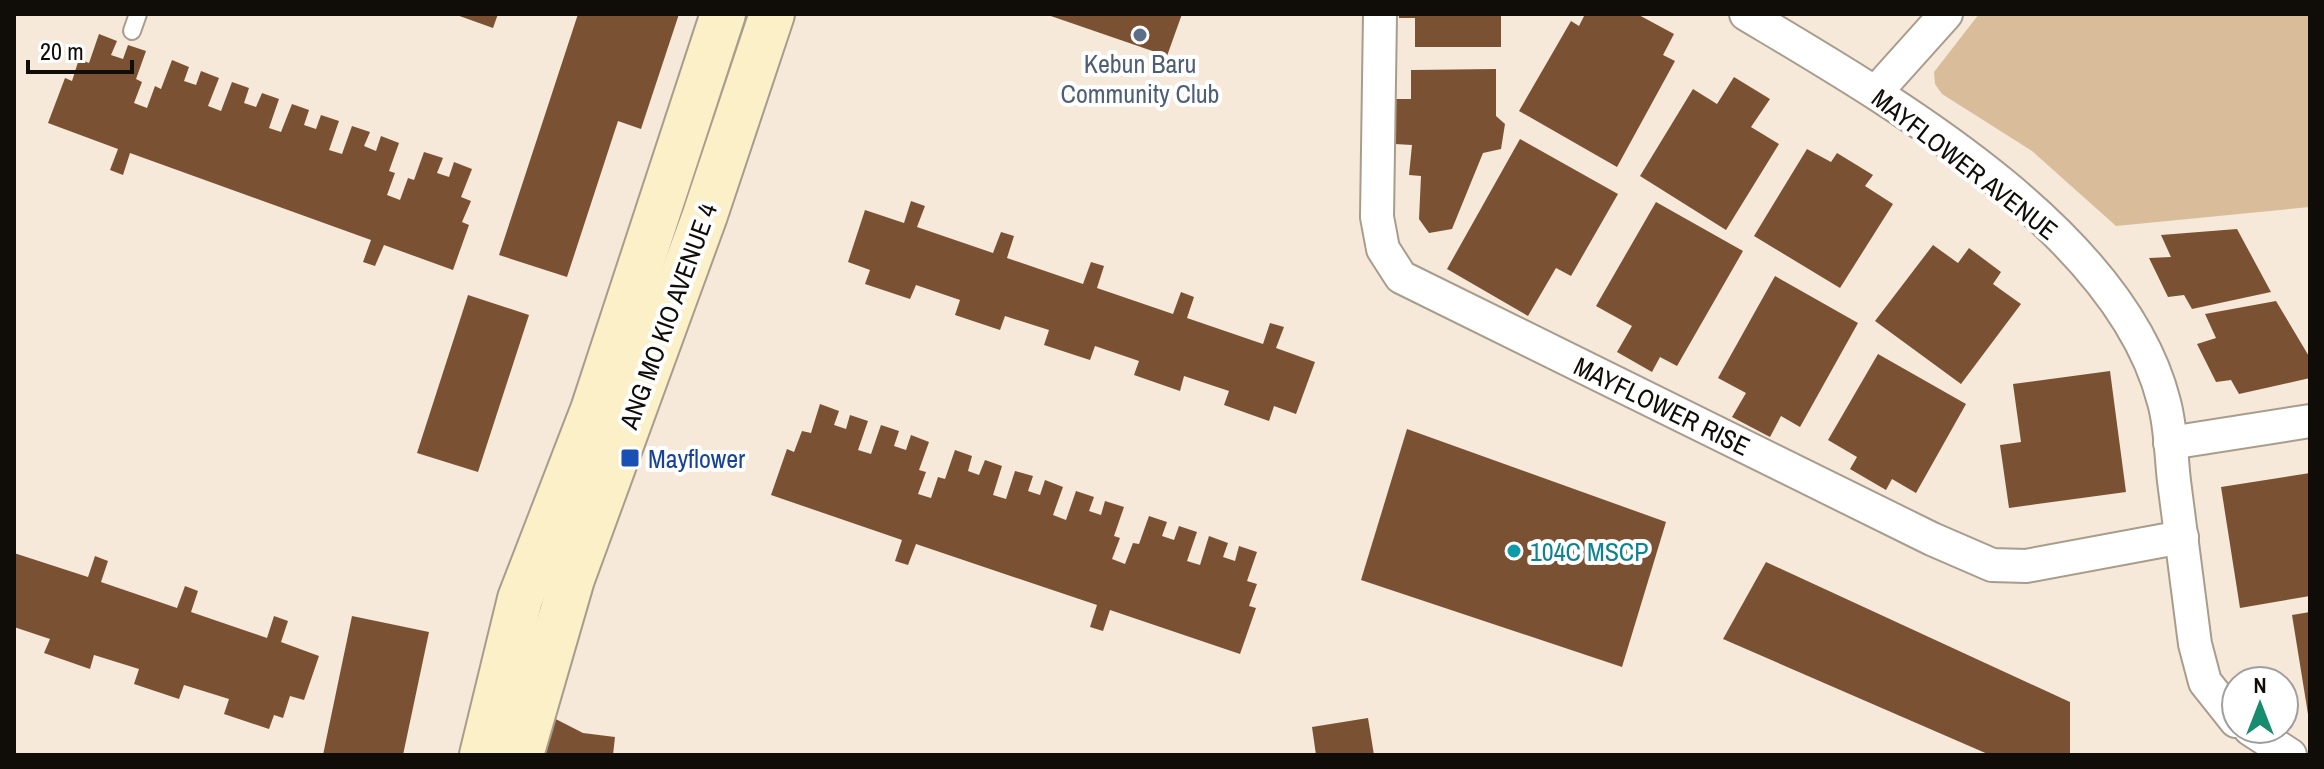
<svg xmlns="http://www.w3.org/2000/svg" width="2324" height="769" font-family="'Archivo Narrow',sans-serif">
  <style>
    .green { fill: #d9bd9b }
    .building { fill: #7a5233 }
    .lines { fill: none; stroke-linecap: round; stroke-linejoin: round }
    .service-casing { stroke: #a89c8d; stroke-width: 20 }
    .minor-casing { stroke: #a89c8d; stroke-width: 36 }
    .secondary-casing { stroke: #a89c8d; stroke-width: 48 }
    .service { stroke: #fff; stroke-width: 16 }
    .minor { stroke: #fff; stroke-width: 32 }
    .secondary { stroke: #fbf0c7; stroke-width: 44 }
    .service-dot { fill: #5c6f8a; stroke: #fff; stroke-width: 3 }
    .transit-dot { fill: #1a4fb4; stroke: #fff; stroke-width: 3 }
    .culture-dot { fill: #0f9aa8; stroke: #fff; stroke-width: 3 }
    .labels { text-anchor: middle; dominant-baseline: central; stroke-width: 8; stroke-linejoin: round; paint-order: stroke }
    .service-label { font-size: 26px; fill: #4e5e75; stroke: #fff }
    .street-label { font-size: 26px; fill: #100c07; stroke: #fff }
    .transit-label { font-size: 26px; fill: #164399; stroke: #fff; text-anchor: start }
    .culture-label { font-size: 26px; fill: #0d838f; stroke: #fff; text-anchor: start }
  </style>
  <rect width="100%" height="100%" fill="#f6e9d9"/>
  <path class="green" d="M1979,14H2310V207L2116,226L2032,151L1942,94L1935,84L1934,72Z"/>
  <g class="building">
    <path d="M454,14H498L493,28Z"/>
    <path d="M578,14H679L641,129L618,121L567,277L499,255Z"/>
    <path d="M1045,14H1182L1167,56Z"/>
    <path d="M1399,14H1501V47H1415V18H1399Z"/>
    <path d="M1585,14H1637L1674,34L1663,55L1675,61L1617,167L1519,111L1571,21L1579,26Z"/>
    <path d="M99,34L117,41L111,55L123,59L128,45L146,51L136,79L142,82L134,103L147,108L155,86L161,89L172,60L189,67L184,81L196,85L201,71L219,78L208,106L221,111L232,82L249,88L244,103L256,107L262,93L279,99L269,128L281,132L292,104L309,110L304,125L316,129L321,115L339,121L329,150L342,154L352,126L370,132L364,146L376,151L381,136L399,143L389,171L395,173L387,195L400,200L408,178L414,180L424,152L443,158L437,173L449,177L454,162L472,169L461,197L471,201L462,222L469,225L453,270L384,245L375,266L363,262L371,240L130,153L123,175L110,170L118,149L48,123L65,78L72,81L79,59L89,63Z"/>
    <path d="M1496,69V116L1505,124L1501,149L1483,153L1452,229L1429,233L1419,219L1421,176L1409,175L1412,145L1395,144V99H1411V70Z"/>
    <path d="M1734,77L1770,99L1751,127L1779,144L1726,230L1640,176L1693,89L1717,104Z"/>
    <path d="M1520,139L1618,194L1571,276L1556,268L1528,316L1447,269Z"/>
    <path d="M1807,149L1831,162L1837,153L1873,175L1865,186L1893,204L1840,288L1754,236Z"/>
    <path d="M911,201L925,206L917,227L993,253L1001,232L1014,236L1007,258L1083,284L1091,262L1104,266L1097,288L1173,314L1181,292L1194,297L1187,318L1263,344L1270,323L1284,327L1276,348L1315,362L1296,414L1274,406L1269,421L1224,405L1229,391L1184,376L1180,391L1134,375L1139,361L1095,346L1090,360L1044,345L1049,330L1005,316L1000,330L955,315L960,300L916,285L910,299L865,284L870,270L848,262L865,210L904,223Z"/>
    <path d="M1656,202L1743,251L1677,366L1660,357L1652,372L1617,352L1632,326L1596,306Z"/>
    <path d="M2237,229L2271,292L2192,309L2184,295L2168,297L2149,258L2171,257L2161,235Z"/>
    <path d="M1933,245L1958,263L1969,248L2001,272L1993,284L2021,304L1961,384L1875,321Z"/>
    <path d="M1775,276L1858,323L1800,427L1781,416L1770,437L1732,417L1746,393L1718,378Z"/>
    <path d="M468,295L529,315L478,472L417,453Z"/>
    <path d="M2276,301L2310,358V378L2239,394L2231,380L2216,382L2197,344L2216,338L2205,314Z"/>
    <path d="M1878,354L1966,404L1916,493L1892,479L1886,490L1850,469L1857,457L1828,440Z"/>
    <path d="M2110,371L2126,492L2009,508L2000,445L2021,442L2013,384Z"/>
    <path d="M820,404L839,411L834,425L846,429L850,415L868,421L858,450L871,454L881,425L899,431L894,446L906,450L911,435L929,442L919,470L926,472L918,494L931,498L938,477L945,479L955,450L972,456L968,471L979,475L985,460L1002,466L993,495L1006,499L1015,471L1033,476L1028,491L1040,495L1045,480L1063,487L1053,515L1066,520L1076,491L1094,497L1089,511L1101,515L1105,501L1124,507L1114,536L1120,538L1112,559L1125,564L1133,543L1139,544L1149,516L1167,522L1162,536L1174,540L1179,526L1197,532L1187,561L1200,565L1209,536L1228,543L1223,557L1235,561L1239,546L1257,552L1247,581L1257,584L1249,606L1256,608L1240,654L1110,610L1103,631L1090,627L1097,605L916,544L908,565L895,561L902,540L771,495L787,449L794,452L802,431L811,433Z"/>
    <path d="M1407,429L1666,522L1622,667L1361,580Z"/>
    <path d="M2310,473V596L2240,608L2221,487Z"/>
    <path d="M14,553L88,577L95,556L108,561L101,582L177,608L185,586L198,591L191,612L267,638L274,616L288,621L281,642L319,656L304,700L290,696L283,718L274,715L269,729L224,714L229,699L184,685L179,699L134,684L139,669L94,655L90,669L44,653L50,639L14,627Z"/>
    <path d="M1766,562L2070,702V755H1990L1723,639Z"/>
    <path d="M2310,612V714H2308L2292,615Z"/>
    <path d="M352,616L429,632L403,755H323Z"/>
    <path d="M540,711L583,733L615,737L613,755H535Z"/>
    <path d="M1368,718L1374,755H1316L1312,727Z"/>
  </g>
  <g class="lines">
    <defs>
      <path id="service" d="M132,31L138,14"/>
      <g id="minor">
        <path d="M1380,14L1377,217L1383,249L1401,277L1932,539L1992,565L2026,566L2182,537"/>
        <path d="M1746,14C1888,99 2121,231 2164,402C2171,427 2171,455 2174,481C2181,535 2188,589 2195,644L2205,682L2236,721"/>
        <path d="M1876,92L1946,14"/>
        <path d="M2170,443L2310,421"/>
        <path d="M2250,729L2290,755"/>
      </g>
      <g id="secondary">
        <path d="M482,755L520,599L593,410L723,14"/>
        <path d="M521,755L572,579L705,215L772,14"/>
      </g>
    </defs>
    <use href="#service" class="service-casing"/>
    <use href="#minor" class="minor-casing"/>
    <use href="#secondary" class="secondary-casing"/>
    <use href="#service" class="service"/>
    <use href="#minor" class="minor"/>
    <use href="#secondary" class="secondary"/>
  </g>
  <circle class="service-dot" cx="1140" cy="35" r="8"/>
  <rect class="transit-dot" x="620" y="448" width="20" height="20" rx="4"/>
  <circle class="culture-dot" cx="1514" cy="551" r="8"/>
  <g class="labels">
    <g class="service-label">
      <text x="1140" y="63">Kebun Baru<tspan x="1140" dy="30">Community Club</tspan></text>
    </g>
    <g class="street-label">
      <text transform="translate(1965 164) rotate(38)">MAYFLOWER AVENUE</text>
      <text transform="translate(668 316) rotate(-70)">ANG MO KIO AVENUE 4</text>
      <text transform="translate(1662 406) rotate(26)">MAYFLOWER RISE</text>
    </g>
    <g class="transit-label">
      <text x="648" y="458">Mayflower</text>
    </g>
    <g class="culture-label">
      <text x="1530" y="551">104C MSCP</text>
    </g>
  </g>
  <rect width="2324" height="769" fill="none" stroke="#100c07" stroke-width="32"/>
  <g transform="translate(2260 705)"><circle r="38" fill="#ffffff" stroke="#9f9e9c" stroke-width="2"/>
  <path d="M0-6L14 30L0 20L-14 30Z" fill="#178c6e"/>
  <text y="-12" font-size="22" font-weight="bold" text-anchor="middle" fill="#100c07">N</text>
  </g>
  <path d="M28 60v12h104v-12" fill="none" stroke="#100c07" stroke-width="4"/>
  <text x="40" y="60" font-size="24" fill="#100c07" stroke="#ffffff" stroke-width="6" paint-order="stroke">20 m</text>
</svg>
